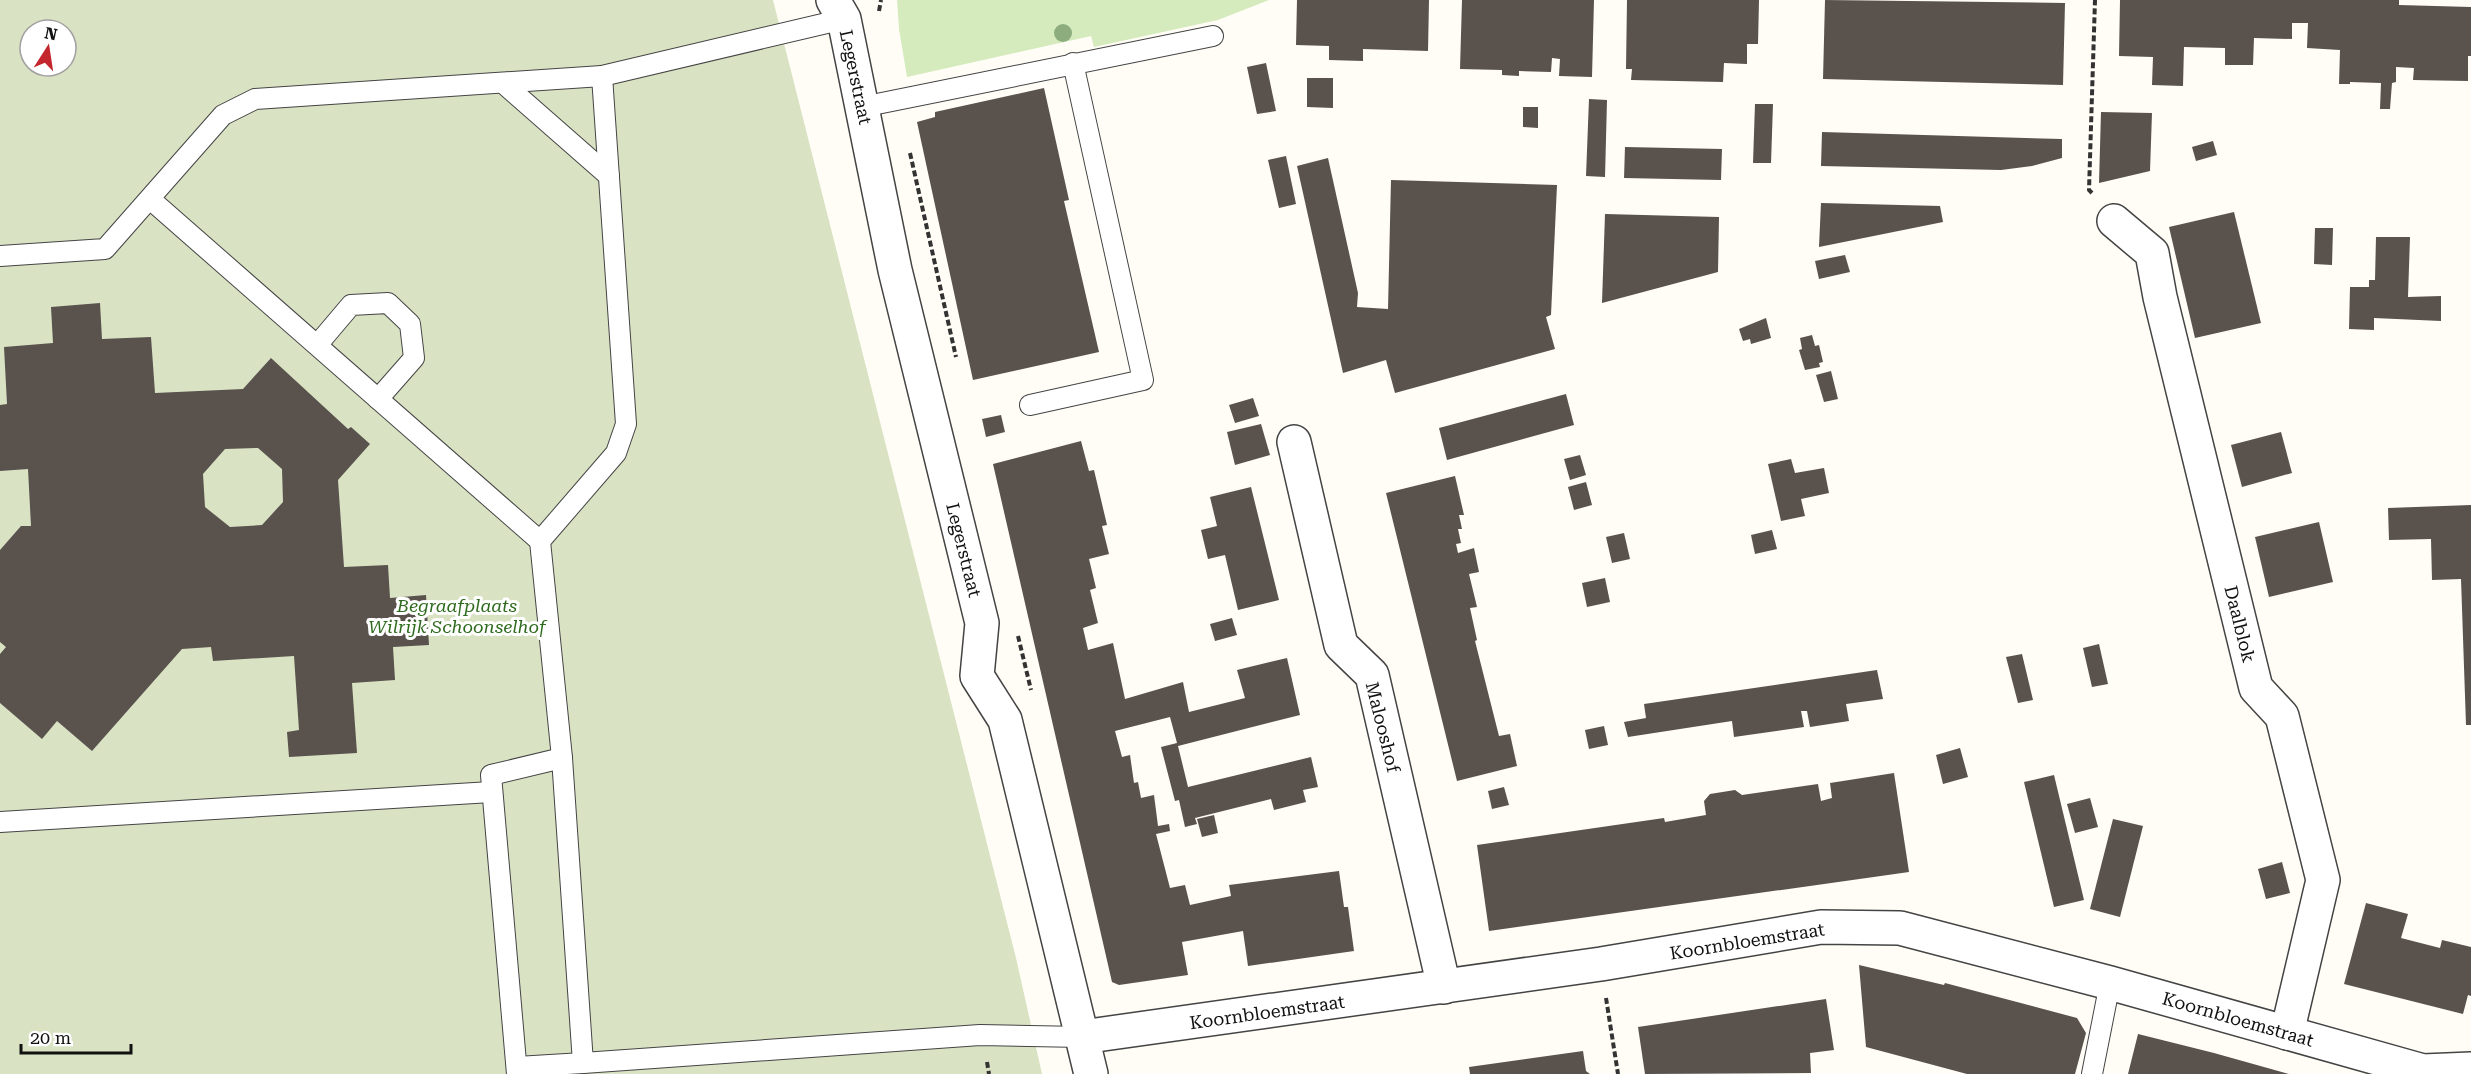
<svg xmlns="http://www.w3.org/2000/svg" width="2471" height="1074" font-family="'Roboto Serif',serif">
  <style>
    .green { fill: #d5ebbd }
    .cemetery { fill: #d9e3c4; fill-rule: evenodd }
    .building { fill: #5a524d; fill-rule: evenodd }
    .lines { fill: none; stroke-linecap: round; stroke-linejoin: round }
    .lane-casing { stroke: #444; stroke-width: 22 }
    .street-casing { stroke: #444; stroke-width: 36 }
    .path { stroke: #333; stroke-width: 4; stroke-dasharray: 6 3; stroke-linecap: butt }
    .lane { stroke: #fff; stroke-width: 20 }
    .street { stroke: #fff; stroke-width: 33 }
    .tree { fill: #8dad7f }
    .labels { text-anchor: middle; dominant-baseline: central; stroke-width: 6; stroke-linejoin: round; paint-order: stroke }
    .street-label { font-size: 18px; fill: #111; stroke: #fff }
    .park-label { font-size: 18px; font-style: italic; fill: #2f6b1f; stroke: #fff }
  </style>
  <rect width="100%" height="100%" fill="#fffdf5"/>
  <path class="green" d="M897,0H1269L1218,20L1094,47L1091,36L907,77L899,29Z"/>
  <path class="cemetery" d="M0,0H773L1016,958L1042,1074H0ZM30,30H66V66H30Z"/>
  <g class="building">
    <path d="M1297,0H1429L1428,51L1363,49V61L1329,60V46L1296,45Z"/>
    <path d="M1462,0H1594L1592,77L1559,76L1560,59L1552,58L1551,72L1519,71V76L1502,75V70L1460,69Z"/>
    <path d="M1627,0H1759L1758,44H1747V64L1724,63L1723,82L1631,80L1632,69H1626Z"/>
    <path d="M1825,0L2065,3L2063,85L1823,79Z"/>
    <path d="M2120,0H2399V5L2471,7V56H2468V81L2413,80L2414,68L2396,67V82L2392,83L2390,109H2380L2381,83L2350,82V84H2339L2340,50L2307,48L2308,23H2292V39L2254,38L2253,65H2225V48L2184,47L2183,86L2152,85L2153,57L2119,56Z"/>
    <path d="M1266,63L1276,111L1257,114L1247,67Z"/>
    <path d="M1307,78H1333V108L1307,107Z"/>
    <path d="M1044,88L1069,200L1064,201L1099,352L973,380L917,122L935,117V112Z"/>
    <path d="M1589,99L1607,100L1605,177L1586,176Z"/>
    <path d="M1755,104H1773L1771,163H1753Z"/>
    <path d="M1523,107H1538V128L1523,127Z"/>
    <path d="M2101,112L2152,113L2150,171L2099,183Z"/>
    <path d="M1822,132L2062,139V158L2032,166L2001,170L1821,166Z"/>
    <path d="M2213,141L2217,155L2196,161L2192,147Z"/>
    <path d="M1625,147L1722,149L1721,180L1624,178Z"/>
    <path d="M1286,156L1296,204L1279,208L1268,160Z"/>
    <path d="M1328,158L1358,293L1357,307L1388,309L1391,180L1557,185L1551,315L1546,317L1555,349L1395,393L1386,360L1343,373L1297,166Z"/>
    <path d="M1821,203L1940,206L1943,222L1819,247Z"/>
    <path d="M2234,212L2261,323L2195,338L2169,227Z"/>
    <path d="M1605,214L1719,217L1718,272L1602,303Z"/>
    <path d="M2315,228H2333L2332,265L2314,264Z"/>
    <path d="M2376,237H2410L2408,297L2441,296V321L2374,318V330L2349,329L2350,287H2369V280H2375Z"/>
    <path d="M1845,255L1850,272L1819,279L1815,261Z"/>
    <path d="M100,303L102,339L151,337L155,393L243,389L271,358L348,429L351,427L370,444L338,480L344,567L388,565L390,598L426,595L429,645L393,647L395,680L352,683L357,753L289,757L287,732L299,730L294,656L213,661L211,647L182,649L92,751L57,721L42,739L0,703V654L6,647L0,642V550L21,526H31L28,469L0,471V405L7,404L4,347L53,343L51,307ZM258,448L282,469L283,502L262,525L230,527L205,507L203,474L225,449Z"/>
    <path d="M1766,318L1771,338L1751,344L1750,339L1743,341L1739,329Z"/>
    <path d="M1812,335L1815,346L1819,345L1823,362L1819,363L1820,367L1805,370L1799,350L1802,349L1800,338Z"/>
    <path d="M1831,371L1838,399L1824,402L1816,375Z"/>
    <path d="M1566,394L1574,425L1447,460L1439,428Z"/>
    <path d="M1253,398L1259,416L1235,423L1229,405Z"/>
    <path d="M1001,415L1005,432L986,437L982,419Z"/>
    <path d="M1261,424L1270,455L1235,465L1227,432Z"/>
    <path d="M2281,432L2292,473L2242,487L2231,445Z"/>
    <path d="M1081,441L1089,471L1094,470L1107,525L1102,526L1109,554L1089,559L1096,588L1090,590L1098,623L1083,628L1088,650L1113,643L1125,699L1183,682L1189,712L1245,698L1237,670L1287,658L1300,715L1178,746L1188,787L1311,757L1318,787L1303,790L1306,802L1274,810L1271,799L1195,818L1197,824L1185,827L1179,800L1175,801L1161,747L1177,743L1170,717L1115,731L1122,757L1130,755L1134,783L1138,782L1141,798L1154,795L1158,826L1169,824L1170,831L1156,834L1170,888L1185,885L1190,905L1231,896L1229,885L1339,871L1344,907H1348L1354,951L1248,966L1243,931L1182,942L1188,975L1119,985L1112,982L993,464Z"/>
    <path d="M1580,455L1586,475L1570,480L1564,459Z"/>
    <path d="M1791,459L1795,473L1824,468L1829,493L1801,499L1805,516L1781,521L1768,464Z"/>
    <path d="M1455,476L1464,515H1459L1462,529H1458L1461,543L1456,544L1458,553L1474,548L1479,572L1469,574L1477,607L1470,608L1477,640L1475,641L1499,736L1510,734L1517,766L1457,781L1386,493Z"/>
    <path d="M1586,482L1592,505L1574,510L1568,487Z"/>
    <path d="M1251,487L1279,600L1238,610L1225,555L1208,559L1201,530L1217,526L1210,497Z"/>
    <path d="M2471,505V725H2466L2461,579L2432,580L2431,539L2389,540L2388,508Z"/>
    <path d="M2319,522L2333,582L2269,597L2255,537Z"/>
    <path d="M1772,530L1777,549L1755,554L1751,535Z"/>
    <path d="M1624,533L1630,559L1612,563L1606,537Z"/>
    <path d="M1605,578L1610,602L1587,607L1582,583Z"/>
    <path d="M1232,618L1237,635L1215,641L1210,624Z"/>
    <path d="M2099,644L2108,684L2092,687L2083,648Z"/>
    <path d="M2022,654L2033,700L2018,703L2006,657Z"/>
    <path d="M1877,670L1883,699L1846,704L1849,721L1810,727L1807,711H1801L1804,727L1734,737L1732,721L1628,737L1624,722L1646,718L1644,704Z"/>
    <path d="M1604,726L1608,745L1589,749L1585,730Z"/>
    <path d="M1960,748L1968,777L1943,784L1936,755Z"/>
    <path d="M1894,773L1909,872L1489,931L1477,845L1664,818L1665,822L1706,815L1704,801L1710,794L1735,790L1742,795L1818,784L1821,801L1832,798L1830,783Z"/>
    <path d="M2054,775L2084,900L2054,907L2024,782Z"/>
    <path d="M1504,787L1509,805L1492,809L1488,791Z"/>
    <path d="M2090,798L2098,827L2075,833L2067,804Z"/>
    <path d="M1214,815L1218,833L1202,837L1197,819Z"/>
    <path d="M2113,819L2143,826L2120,917L2090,909Z"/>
    <path d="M2282,862L2290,893L2266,899L2258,869Z"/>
    <path d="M2366,903L2408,914L2401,938L2440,948L2442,940L2471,947V996L2468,995L2463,1014L2344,984Z"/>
    <path d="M1859,965L1944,985L1945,983L2077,1018L2086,1033L2075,1074H1967L1866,1047Z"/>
    <path d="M1826,999L1834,1050L1810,1053L1811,1073L1645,1074L1638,1027Z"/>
    <path d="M2138,1034L2214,1053L2289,1074H2128Z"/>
    <path d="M1583,1051L1586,1071L1590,1074H1470L1469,1067Z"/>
  </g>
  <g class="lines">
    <defs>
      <g id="lane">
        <path d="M602,76L844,19"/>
        <path d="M503,83L609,176"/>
        <path d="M862,107L1213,36"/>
        <path d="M150,199L540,541"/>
        <path d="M0,256L105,249L223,115L255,99L602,76L626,424L616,453L540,541L562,758L583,1063L980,1035L1082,1037"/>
        <path d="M318,344L351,305L388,303L410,324L414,358L378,399"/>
        <path d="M1030,405L1143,380L1073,63"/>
        <path d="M0,822L491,792"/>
        <path d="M517,1067L583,1063"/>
        <path d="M517,1074L491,775L562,758"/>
        <path d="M2092,1074L2110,983"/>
      </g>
      <g id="street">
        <path d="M833,0L844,19L895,270L982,623L977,676L1005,720L1091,1074"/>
        <path d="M2114,221L2152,253L2160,297L2256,688L2282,716L2323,880L2287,1033"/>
        <path d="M1294,442L1341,645L1372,675L1444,987"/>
        <path d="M1082,1037L1601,964L1821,927L1900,928L2110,983L2423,1071L2471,1069"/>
      </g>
    </defs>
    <use href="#lane" class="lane-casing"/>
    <use href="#street" class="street-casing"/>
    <g class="path">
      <path d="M879,11L881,0"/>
      <path d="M910,153L956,357"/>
      <path d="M2092,193L2089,190L2095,0"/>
      <path d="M1018,636L1031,690"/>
      <path d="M1606,998L1618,1074"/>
      <path d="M987,1062L989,1074"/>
    </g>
    <use href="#lane" class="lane"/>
    <use href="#street" class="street"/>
  </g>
  <circle class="tree" cx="1063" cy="33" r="9"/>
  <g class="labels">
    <g class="street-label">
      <text transform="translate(856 77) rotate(78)">Legerstraat</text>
      <text transform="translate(964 550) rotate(76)">Legerstraat</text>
      <text transform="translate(2240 624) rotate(76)">Daalblok</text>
      <text transform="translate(1383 727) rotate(76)">Malooshof</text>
      <text transform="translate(1747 941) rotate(-9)">Koornbloemstraat</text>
      <text transform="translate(1267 1012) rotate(-8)">Koornbloemstraat</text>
      <text transform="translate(2238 1019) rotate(16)">Koornbloemstraat</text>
    </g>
    <g class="park-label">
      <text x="457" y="605">Begraafplaats<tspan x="457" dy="21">Wilrijk Schoonselhof</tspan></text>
    </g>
  </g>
  <g transform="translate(48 48) rotate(12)"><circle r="28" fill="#ffffff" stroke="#a0a0a0" stroke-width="1.5"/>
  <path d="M0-4.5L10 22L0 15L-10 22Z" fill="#c4262e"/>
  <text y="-9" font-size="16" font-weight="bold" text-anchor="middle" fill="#111111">N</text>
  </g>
  <path d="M21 1044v9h110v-9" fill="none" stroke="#111111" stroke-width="3"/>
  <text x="30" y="1044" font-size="18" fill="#111111" stroke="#ffffff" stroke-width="4.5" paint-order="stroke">20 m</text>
</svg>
